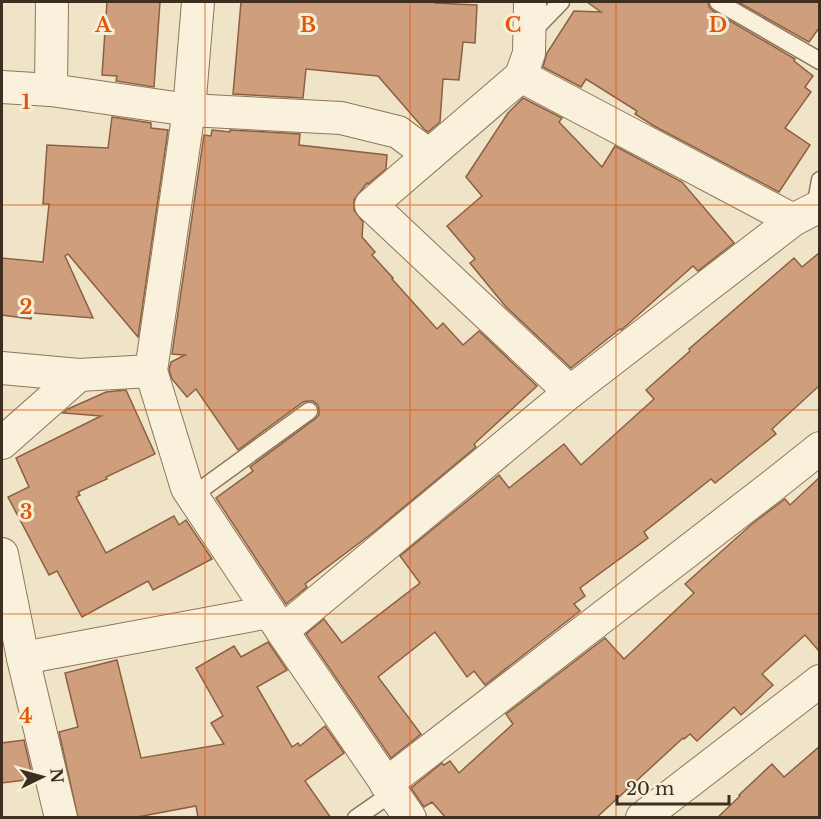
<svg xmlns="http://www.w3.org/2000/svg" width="821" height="819" font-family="'Libre Baskerville',serif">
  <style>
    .building { fill: #cf9f7d; stroke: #8d5f41; stroke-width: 1.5 }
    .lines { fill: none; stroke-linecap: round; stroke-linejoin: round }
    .lane-casing { stroke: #8d765c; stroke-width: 19 }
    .street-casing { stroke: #8d765c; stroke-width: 34 }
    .lane { stroke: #faf1dc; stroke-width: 16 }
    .street { stroke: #faf1dc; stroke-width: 32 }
    .grid { fill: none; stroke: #df570d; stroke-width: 1.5; stroke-opacity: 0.55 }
    .grid-label { font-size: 20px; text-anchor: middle; font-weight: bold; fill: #df570d; stroke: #f7eed8; stroke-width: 6; stroke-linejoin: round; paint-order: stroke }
  </style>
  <rect width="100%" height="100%" fill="#f0e4c8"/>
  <g class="building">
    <path d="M107,2H160L154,87L116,81L117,76L102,75Z"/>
    <path d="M241,2H435V3L477,5L475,43L463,42L459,80L443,79L440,122L428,132L424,129L378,76L306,69L303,98L233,94Z"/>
    <path d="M587,2H708L709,7L713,11L795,59L794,61L813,76L805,87L811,92L785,128L810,145L779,192L654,126L635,114L637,111L586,79L581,87L543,67L547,53L574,11L601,12Z"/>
    <path d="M738,2H819V28L809,42Z"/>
    <path d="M523,98L562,118L559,122L602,167L615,146L682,182L734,243L698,271L693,266L627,325L621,330L620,329L571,368L506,307L470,263L475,259L447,226L482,196L466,177L508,113Z"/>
    <path d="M112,117L151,123V128L168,130L138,337L68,254L65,256L93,318L32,313L31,319L2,315V258L43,262L49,204H43L47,145L108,148Z"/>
    <path d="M212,130L230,132V130L300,134L299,145L387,155L386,169L368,184L367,183L354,200V210L363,222L362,237L375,252L372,255L393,278L392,279L437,329L443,323L463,345L479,331L537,386L474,444L476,447L375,531L305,584L307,587L286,604L216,498L253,471L250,467L315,419L319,415V409L318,405L313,401H307L303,402L238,450L196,389L187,397L172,379L169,370L171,362L185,355L172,354L204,135L211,136Z"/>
    <path d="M819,253V386L772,429L776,434L715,483L711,479L644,532L648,538L580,588L585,596L574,604L580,611L485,685L474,671L467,677L435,632L378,677L421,734L391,758L306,634L324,619L342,643L420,583L400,556L499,475L509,488L564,444L581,465L654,399L646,390L690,351L689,349L794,258L802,267Z"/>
    <path d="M126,390L155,454L106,477L107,479L78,492L80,495L76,497L106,553L174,516L179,525L186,520L212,559L153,590L148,581L82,617L57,571L49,575L8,497L29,487L16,458L101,416L63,413L68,409L106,392Z"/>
    <path d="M819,478V651L805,635L762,674L773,685L741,715L734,707L697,741L690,734L684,739L683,738L596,818H446L432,802L424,807L411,788L442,763L444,765L450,761L459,773L513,724L506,714L605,638L624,659L694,593L685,584L752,524L785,499L790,505Z"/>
    <path d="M268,642L287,670L257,687L292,747L298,743L300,746L325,726L344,753L305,781L331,818H198L196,806L132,818H78L59,732L78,727L65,673L117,660L141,758L224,744L211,723L223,716L196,668L234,646L241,657Z"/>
    <path d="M24,740L33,779L2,783V743Z"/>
    <path d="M819,747V818H717L740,796L739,795L772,764L784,777Z"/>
  </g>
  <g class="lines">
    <defs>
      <g id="lane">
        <path d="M718,2L820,61"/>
        <path d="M531,33L561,2"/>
        <path d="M815,208L820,180"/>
        <path d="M192,496L309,411"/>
        <path d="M356,818L392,793"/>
      </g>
      <g id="street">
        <path d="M198,2L189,110L151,371L187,488L282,631L570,392L793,220L820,206"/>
        <path d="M530,2L529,53L521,76L793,220"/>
        <path d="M521,76L371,205L570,392"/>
        <path d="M2,87L51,90L189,110L341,118L398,132L429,155"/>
        <path d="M51,90L52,2"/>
        <path d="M2,368L79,375L151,371"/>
        <path d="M2,443L79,375"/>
        <path d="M2,554L23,658L61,818"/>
        <path d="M282,631L410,818"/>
        <path d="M23,658L269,612"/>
        <path d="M386,784L771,487L820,448"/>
        <path d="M642,818L820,681"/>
      </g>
    </defs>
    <use href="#lane" class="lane-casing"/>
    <use href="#street" class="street-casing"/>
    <use href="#lane" class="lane"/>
    <use href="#street" class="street"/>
  </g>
  <path class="grid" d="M205,2V818M410,2V818M616,2V818M2,205H820M2,410H820M2,614H820"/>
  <g class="grid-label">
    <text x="103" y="32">A</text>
    <text x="308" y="32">B</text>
    <text x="513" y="32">C</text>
    <text x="718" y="32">D</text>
    <text x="26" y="109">1</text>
    <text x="26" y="314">2</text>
    <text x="26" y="519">3</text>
    <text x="26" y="723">4</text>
  </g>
  <rect width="821" height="819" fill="none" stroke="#3d2e20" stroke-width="6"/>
  <g transform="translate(42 777) rotate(85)" stroke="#f7eed8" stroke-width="4.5" paint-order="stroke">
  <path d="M0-4.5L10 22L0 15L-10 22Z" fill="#3d2e20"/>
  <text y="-9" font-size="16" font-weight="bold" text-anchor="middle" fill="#3d2e20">N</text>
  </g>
  <path d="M617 795v9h112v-9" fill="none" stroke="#3d2e20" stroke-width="3"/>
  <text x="626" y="795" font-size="18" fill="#3d2e20" stroke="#f7eed8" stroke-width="4.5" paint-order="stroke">20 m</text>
</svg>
